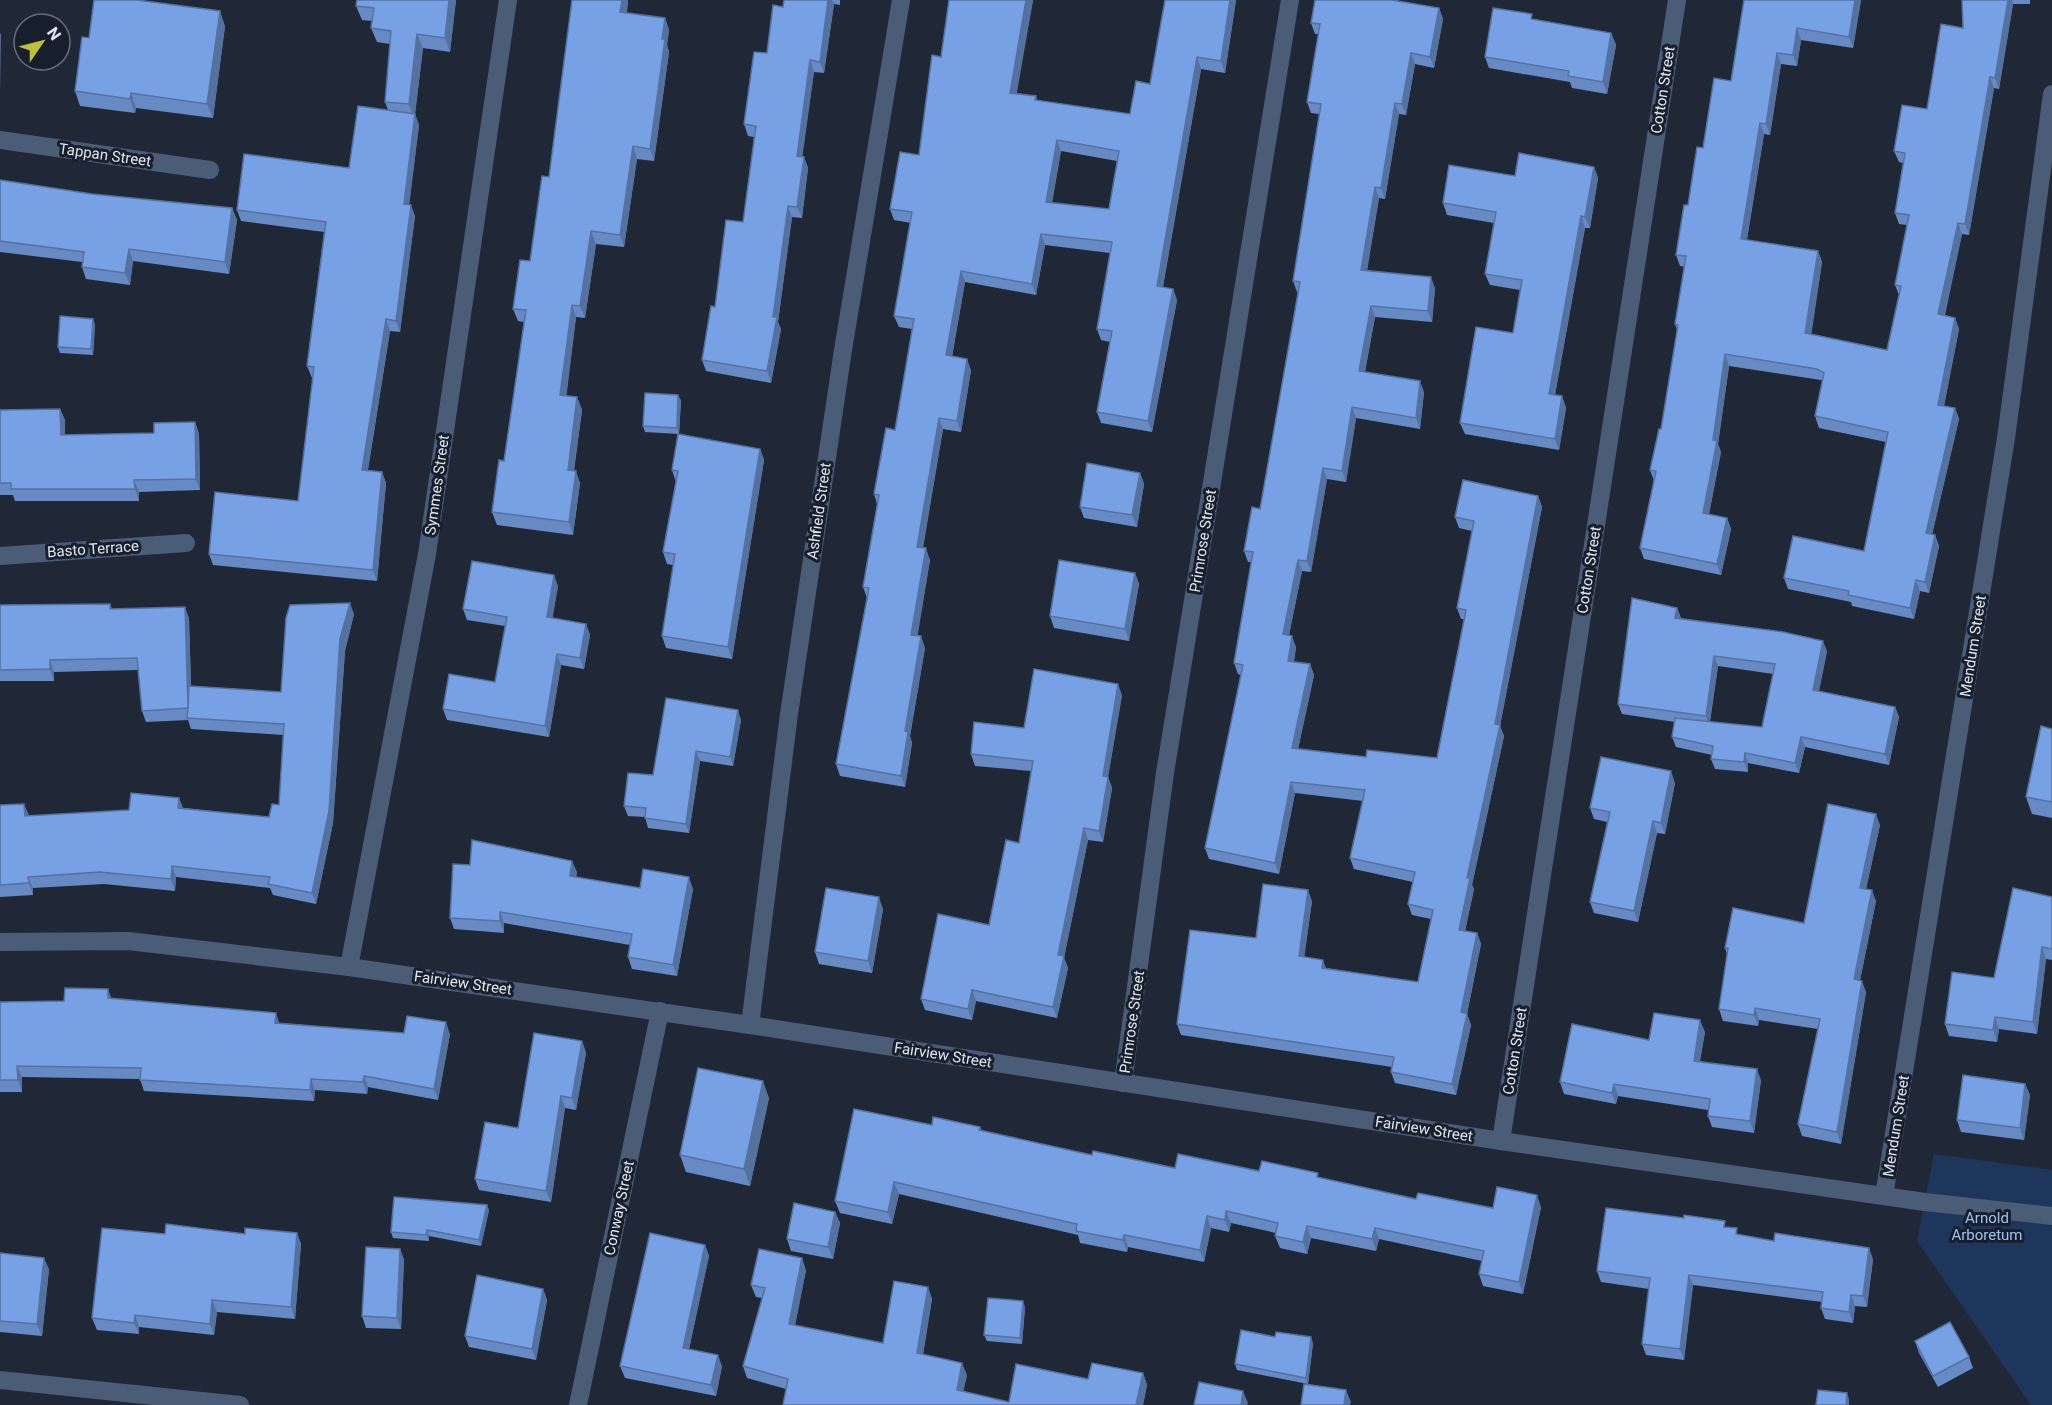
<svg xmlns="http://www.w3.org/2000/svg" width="2052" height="1405" font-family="Roboto,sans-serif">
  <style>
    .green { fill: #1f365c }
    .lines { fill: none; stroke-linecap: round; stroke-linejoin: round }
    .minor { stroke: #4b5c77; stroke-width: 18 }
    .wall { fill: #678ac5; fill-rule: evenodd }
    .shaded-wall { fill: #5471a0 }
    .building { fill: #78a1e5; stroke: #5471a0; stroke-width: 1.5; fill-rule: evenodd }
    .labels { text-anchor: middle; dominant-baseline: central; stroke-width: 6; stroke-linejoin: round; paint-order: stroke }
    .street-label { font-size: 15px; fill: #e0e5ef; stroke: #171f2c }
    .park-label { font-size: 15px; fill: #9fc0f5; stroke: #171f2c }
  </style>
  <rect width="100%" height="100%" fill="#202837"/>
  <path class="green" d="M1934,1154L2052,1170V1405H2031L1917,1241Z"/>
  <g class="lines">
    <g class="minor">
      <path d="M0,140L210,170"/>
      <path d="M0,556L186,543"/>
      <path d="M0,942L128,941L349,967L750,1025L1501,1141L1925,1202L2052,1216"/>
      <path d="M349,967L427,554L508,0"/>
      <path d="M750,1025L789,714L843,350L901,0"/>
      <path d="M1123,1083L1165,773L1290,0"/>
      <path d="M1501,1141L1677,0"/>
      <path d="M1884,1196L2006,438L2052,94"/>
      <path d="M0,1380L240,1405"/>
      <path d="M578,1405L660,1011"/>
    </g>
  </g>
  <g class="wall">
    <path d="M357,0H456L450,52L423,48L415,114L419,125L409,204L415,216L400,332L390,331L368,470L382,472L386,483L377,581L213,565L209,554L298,501L313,378H312L307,366L324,232L241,221L237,210L349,168L388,110L385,102L390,44L377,42L371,28L372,21L362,20L356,6Z"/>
    <path d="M572,0H628L627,13L665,18L669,30L667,45L669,52L654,161L637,159L624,247L596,244L585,318L576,317L566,396L577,397L582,410L574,471L580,483L573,535L497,525L492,512L504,461L524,322L518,321L513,309L530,261L549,177Z"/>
    <path d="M784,0H840V5L834,4L824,73L814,72L802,156L804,157L808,168L802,218L792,217L778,322L781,329L771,383L706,371L702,360L715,307L743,222L754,137L748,136L744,124L783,7Z"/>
    <path d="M1033,0L1016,93L1036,96L1037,101L1130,114L1150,84L1236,0L1225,73L1201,69L1163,287L1173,289L1177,300L1152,432L1101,423L1097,412L1110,342L1101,340L1097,329L1110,253L1045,245L1036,295L965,282L952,357L971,370L961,432L943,429L923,548L930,560L917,636L925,648L910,736L912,743L905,787L840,776L836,764L867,598L863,587L877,504L874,494L895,430L912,329L899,327L894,316L911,223L894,220L890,209L919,155L941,57ZM1061,151L1117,161L1109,209L1052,203Z"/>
    <path d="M1744,0H1861L1853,48L1801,40L1797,66L1781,64L1770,135L1764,134L1747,240L1818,251L1822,262L1811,334L1887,350L1899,295L1895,285L1907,225L1899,224L1895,213L1903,163L1899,162L1894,151L1927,109L1963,28L1962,0H2030V4H2013L1999,89L1994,88L1969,235L1962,234L1945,315L1955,318L1959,329L1944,406L1955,408L1959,419L1932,534L1935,535L1939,546L1929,593L1920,591L1914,619L1852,606L1851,602L1788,589L1784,578L1864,551L1886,442L1819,428L1815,416L1823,381L1821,380L1729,366L1718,444L1721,452L1709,514L1727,518L1731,529L1721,575L1644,559L1640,548L1654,481L1650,470L1661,429L1677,330L1675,324L1685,267L1680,266L1676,255L1703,148L1731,81Z"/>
    <path d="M1439,8L1443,19L1434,68L1415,64L1406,115L1399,114L1385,199L1379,198L1367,271L1435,288L1432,322L1375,317L1365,372L1424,392L1420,429L1356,418L1346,482L1327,479L1311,572L1302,571L1289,635L1296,647L1294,662L1310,664L1314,675L1298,749L1366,757L1437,758L1464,619H1461L1457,608L1472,531L1459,528L1455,517L1538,496L1542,507L1500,726L1504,736L1472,885L1474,889L1465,931L1477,933L1481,944L1467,1014L1471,1025L1456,1095L1395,1083L1391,1072L1392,1067L1181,1035L1177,1024L1256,938L1312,901L1304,957L1326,968L1418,982L1431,919L1412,915L1408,904L1413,882L1354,869L1350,858L1363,801L1295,793L1279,874L1209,859L1205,848L1241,675L1238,674L1234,663L1251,562H1248L1244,551L1260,509L1298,292H1297L1293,281L1319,114L1311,113L1307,102L1319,34H1315L1311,23Z"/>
    <path d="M1534,19L1611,33L1616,45L1607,94L1572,88L1570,82L1489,68L1485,57Z"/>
    <path d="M225,26L213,118L136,108L135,113L80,106L75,91L89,38Z"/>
    <path d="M1594,167L1598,178L1590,228H1585L1555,395L1562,396L1566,408L1559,450L1465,434L1460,423L1513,333L1520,290L1490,285L1485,274L1494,223L1447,215L1443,203Z"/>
    <path d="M0,180L92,194L232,208L237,220L229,274L133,261L130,285L86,279L82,267V262L0,252Z"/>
    <path d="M95,324L93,355L60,353L58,347Z"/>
    <path d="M678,395L681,401L679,434L645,432L643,426Z"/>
    <path d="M60,409L65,420V435L154,433L195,422L199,434L200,490L139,492V501H15L13,495H0V410Z"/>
    <path d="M760,449L764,460L732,659L666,648L662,636L673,565L667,564L663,552L676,482L672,470Z"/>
    <path d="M1140,473L1144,484L1137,527L1084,518L1080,507Z"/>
    <path d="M1135,573L1139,584L1129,641L1054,628L1050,616Z"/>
    <path d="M558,586L552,618L586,624L590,635L584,669L561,665L549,737L447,720L443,709L495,682L505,626L467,620L463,609Z"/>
    <path d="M110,604L112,609L185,607L189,619L191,686L281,692L354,614L345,651L333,823L316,904L273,895L270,888L176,877L175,891L104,884L33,888V895L0,897V805L29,816L129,810L179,798L183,808L269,817L279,805L283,735L191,729L188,720L146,722L142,711L138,670L54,672V681H0V605Z"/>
    <path d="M1677,608L1681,618L1827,651L1819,691L1895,707L1899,717L1889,765L1805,747L1799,773L1748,763V772L1715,769L1711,759L1712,755L1676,747L1672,737L1675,722L1622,714L1618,704ZM1718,666L1773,674L1762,727L1710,722Z"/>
    <path d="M1122,695L1108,777L1112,788L1103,842L1088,840L1064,958L1068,968L1057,1018L976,1001L972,1020L925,1010L921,999L989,925L1019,843L1031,771L975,766L971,754L1024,728Z"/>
    <path d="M741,720L733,766L700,761L689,833L648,828L645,817L628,816L624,806L653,775Z"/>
    <path d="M2052,729V818L2032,814L2026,797Z"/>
    <path d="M1675,783L1665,834L1657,833L1638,922L1594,913L1590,902L1607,822L1594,819L1590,808Z"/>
    <path d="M1880,825L1866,889L1876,901L1860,980L1866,992L1841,1144L1802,1136L1798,1124L1818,1029L1759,1020L1758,1026L1723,1021L1719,1009L1727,954L1725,948L1804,923Z"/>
    <path d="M577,872L576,877L640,888L693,889L677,976L632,969L628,957L630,945L504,923V933L454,929L450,918Z"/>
    <path d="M2052,897V960L2046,959L2037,1034L1999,1029L1997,1042L1949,1036L1945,1024L1994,978Z"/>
    <path d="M883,909L872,973L819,964L815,952Z"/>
    <path d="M112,998L280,1023L404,1033L450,1034L438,1100L368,1087L367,1094L315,1090L314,1101L144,1091L140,1079L22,1077V1092H0V1002L64,1001Z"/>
    <path d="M1705,1032L1700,1061L1761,1080L1754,1133L1712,1127L1708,1116V1110L1618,1096L1616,1104L1564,1094L1560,1082L1649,1040Z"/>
    <path d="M582,1041L586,1053L576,1110L565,1108L551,1202L479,1190L475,1179L518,1128Z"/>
    <path d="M2025,1084L2030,1095L2024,1140L1961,1132L1957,1120Z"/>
    <path d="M769,1098L750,1186L686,1172L680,1155Z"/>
    <path d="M932,1125L980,1127L982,1131L1092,1155L1175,1168L1259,1171L1319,1178L1416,1199L1493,1208L1541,1207L1523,1294L1483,1286L1479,1274L1482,1261L1379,1239L1376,1251L1311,1238L1307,1254L1280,1248L1275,1236L1276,1233L1231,1223L1229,1232L1211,1228L1204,1262L1128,1247L1127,1252L1080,1243L1078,1235L899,1194L892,1224L840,1213L835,1201Z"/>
    <path d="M489,1210L481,1246L429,1236V1241L393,1238L391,1232Z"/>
    <path d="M835,1212L840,1223L833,1259L791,1251L787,1239Z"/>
    <path d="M1727,1227L1739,1235L1873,1259L1867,1307L1855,1306L1853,1323L1825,1319L1821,1308L1822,1302L1693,1285L1684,1360L1646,1355L1642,1344L1649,1289L1601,1282L1597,1271Z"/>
    <path d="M297,1233L301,1244L295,1319L217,1312L214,1335L139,1327V1334L97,1330L92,1318L165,1234Z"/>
    <path d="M705,1245L709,1256L689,1349L722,1366L716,1396L625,1378L620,1366Z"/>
    <path d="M400,1249L404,1260L401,1329L366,1328L362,1316Z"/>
    <path d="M0,1253L49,1269L42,1336L0,1332Z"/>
    <path d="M806,1270L795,1325L883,1343L928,1287L932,1299L923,1355L967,1375L963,1391L1009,1402L1088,1379L1143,1373L1147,1385L1143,1405H783L786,1389L747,1378L743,1366L762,1298L756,1297L751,1285Z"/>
    <path d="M543,1289L547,1300L536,1360L469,1347L465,1336Z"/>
    <path d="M1025,1307L1022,1344L987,1341L984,1335Z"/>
    <path d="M1275,1337L1313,1343L1308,1384L1237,1370L1235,1364Z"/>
    <path d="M1915,1341L1969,1357L1973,1368L1938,1387L1919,1353Z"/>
  </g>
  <g class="shaded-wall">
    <path d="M449,0H456L450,52L445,38Z"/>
    <path d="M622,0H628L625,24L620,12Z"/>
    <path d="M828,0H832L834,4L824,73L820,62Z"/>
    <path d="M1026,0H1033L1015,104L1010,93Z"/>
    <path d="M1230,0H1236L1225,73L1221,61Z"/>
    <path d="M1855,0H1861L1853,48L1849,37Z"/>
    <path d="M2008,0H2012L2013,4L1999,89L1995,78Z"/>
    <path d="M1439,8L1443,19L1434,68L1430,57Z"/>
    <path d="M220,11L225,26L213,118L207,104Z"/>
    <path d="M665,18L669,30L667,45L669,52L654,161L650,149Z"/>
    <path d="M1797,28L1801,40L1797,66L1793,55Z"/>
    <path d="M0,33L1,35L0,92Z"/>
    <path d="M1611,33L1616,45L1607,94L1603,82Z"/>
    <path d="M417,34L423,48L415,114L419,125L408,215L404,204L414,118L409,104Z"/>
    <path d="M1411,53L1415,64L1406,115L1402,104Z"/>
    <path d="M1777,53L1781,64L1770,135L1766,124Z"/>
    <path d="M1197,57L1201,69L1161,297L1157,286Z"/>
    <path d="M810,60L814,72L801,167L797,156Z"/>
    <path d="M1990,77L1994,88L1969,235L1965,224Z"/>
    <path d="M131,93L136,108L135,113L130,99Z"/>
    <path d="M1395,103L1399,114L1385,199L1381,188Z"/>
    <path d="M1760,123L1764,134L1745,250L1741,239Z"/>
    <path d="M1057,140L1061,151L1050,213L1046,202Z"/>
    <path d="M633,146L637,159L624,247L620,235Z"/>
    <path d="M804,157L808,168L802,218L797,207Z"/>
    <path d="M1594,167L1598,178L1590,228L1585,217Z"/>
    <path d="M1375,187L1379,198L1365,281L1361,270Z"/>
    <path d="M411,205L415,216L400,332L396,321Z"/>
    <path d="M788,206L792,217L778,322L781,329L771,383L767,371L773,317Z"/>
    <path d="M232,208L237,220L229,274L225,262Z"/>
    <path d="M1581,216L1585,228L1553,406L1549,394Z"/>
    <path d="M1958,223L1962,234L1942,325L1938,314Z"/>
    <path d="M591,231L596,244L585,318L580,306Z"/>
    <path d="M1041,234L1045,245L1036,295L1032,284Z"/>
    <path d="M129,249L133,261L130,285L125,273Z"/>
    <path d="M1818,251L1822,262L1810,344L1805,333Z"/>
    <path d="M961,271L965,282L950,367L946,355Z"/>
    <path d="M1431,277L1435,288L1432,322L1428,311Z"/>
    <path d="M1173,289L1177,300L1152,432L1148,421Z"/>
    <path d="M572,305L576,317L565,408L560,395Z"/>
    <path d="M1371,306L1375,317L1363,382L1359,371Z"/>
    <path d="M1955,318L1959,329L1942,416L1938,405Z"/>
    <path d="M93,319L95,324L93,355L91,349Z"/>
    <path d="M386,319L390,331L366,481L362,470Z"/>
    <path d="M1725,354L1729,366L1718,444L1721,452L1707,524L1703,513Z"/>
    <path d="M967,359L971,370L961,432L957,421Z"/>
    <path d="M1420,381L1424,392L1420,429L1416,418Z"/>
    <path d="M678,395L681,401L679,434L677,428Z"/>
    <path d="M1562,396L1566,408L1559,450L1555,439Z"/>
    <path d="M577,397L582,410L572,482L568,470Z"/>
    <path d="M1352,407L1356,418L1346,482L1342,471Z"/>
    <path d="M1955,408L1959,419L1930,544L1926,533Z"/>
    <path d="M60,409L65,420V447L61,435Z"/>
    <path d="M939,418L943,429L921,558L917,547Z"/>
    <path d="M195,422L199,434L200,490L196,479Z"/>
    <path d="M760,449L764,460L732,659L728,647Z"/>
    <path d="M1323,468L1327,479L1311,572L1307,561Z"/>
    <path d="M576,471L580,483L573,535L569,522Z"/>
    <path d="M382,472L386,483L377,581L373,570Z"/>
    <path d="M1140,473L1144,484L1137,527L1132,515Z"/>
    <path d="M134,480L139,492V501L135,489Z"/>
    <path d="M1538,496L1542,507L1500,726L1504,736L1472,885L1474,889L1463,941L1459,930L1467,878Z"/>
    <path d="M1727,518L1731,529L1721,575L1717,564Z"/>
    <path d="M1935,535L1939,546L1929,593L1925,582Z"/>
    <path d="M926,548L930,560L916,646L911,635Z"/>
    <path d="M1298,560L1302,571L1287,645L1283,634Z"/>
    <path d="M1135,573L1139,584L1129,641L1125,629Z"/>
    <path d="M554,575L558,586L551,628L547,617Z"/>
    <path d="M1916,580L1920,591L1914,619L1910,608Z"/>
    <path d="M350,603L354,614L345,651L333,823L316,904L312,893L340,639Z"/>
    <path d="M185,607L189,619L192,719L188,708Z"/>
    <path d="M1677,608L1681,619L1675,618Z"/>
    <path d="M586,624L590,635L584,669L580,658Z"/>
    <path d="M921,636L925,648L910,736L912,743L905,787L901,776L905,731Z"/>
    <path d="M1292,636L1296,647L1292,672L1288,661Z"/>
    <path d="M1823,641L1827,651L1817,700L1813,690Z"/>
    <path d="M557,654L561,665L549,737L545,726Z"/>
    <path d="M1714,656L1718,666L1709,726L1706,716Z"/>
    <path d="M50,660L54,672V681L50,669Z"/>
    <path d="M1310,664L1314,675L1296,759L1292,748Z"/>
    <path d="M1118,684L1122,695L1108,777L1112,788L1103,842L1099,831L1103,776Z"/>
    <path d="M1895,707L1899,717L1889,765L1885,754Z"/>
    <path d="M738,710L741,720L733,766L730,757Z"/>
    <path d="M1801,737L1805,747L1799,773L1795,763Z"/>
    <path d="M696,751L700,761L689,833L686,824Z"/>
    <path d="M1745,753L1748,763V772L1744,762Z"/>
    <path d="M1671,771L1675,783L1665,834L1661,823Z"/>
    <path d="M1291,782L1295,793L1279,874L1275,863Z"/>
    <path d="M179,798L183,809L178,808Z"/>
    <path d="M24,804L29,815V828L25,816Z"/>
    <path d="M1876,814L1880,825L1864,899L1860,888Z"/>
    <path d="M1653,821L1657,833L1638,922L1634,911Z"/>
    <path d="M1084,828L1088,840L1064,958L1068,968L1057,1018L1053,1007L1058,955Z"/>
    <path d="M572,861L577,872L574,888L570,876Z"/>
    <path d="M172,866L176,877L175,891L171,879Z"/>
    <path d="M28,877L33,888V895L29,883Z"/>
    <path d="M689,877L693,889L677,976L673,965Z"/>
    <path d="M1308,890L1312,901L1303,967L1299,956Z"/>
    <path d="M1872,890L1876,901L1858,991L1854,979Z"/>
    <path d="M879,897L883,909L872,973L868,961Z"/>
    <path d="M500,912L504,923V933L500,921Z"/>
    <path d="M1477,933L1481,944L1465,1024L1461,1012Z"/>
    <path d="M2042,947L2046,959L2037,1034L2033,1022Z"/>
    <path d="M1323,960L1327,971L1322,968Z"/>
    <path d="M1862,981L1866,992L1841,1144L1837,1132Z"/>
    <path d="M108,989L112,1000L108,998Z"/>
    <path d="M972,990L976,1001L972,1020L968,1009Z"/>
    <path d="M1755,1008L1759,1020L1758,1026L1754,1015Z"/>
    <path d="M276,1013L280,1025L275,1023Z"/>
    <path d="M1467,1014L1471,1025L1456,1095L1452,1084Z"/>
    <path d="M1995,1017L1999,1029L1997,1042L1993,1030Z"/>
    <path d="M1700,1020L1705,1032L1698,1072L1694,1061Z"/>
    <path d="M446,1022L450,1034L438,1100L434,1089Z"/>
    <path d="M582,1041L586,1053L576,1110L572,1098Z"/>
    <path d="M17,1066L22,1077V1092L18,1080Z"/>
    <path d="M1757,1069L1761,1080L1754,1133L1750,1121Z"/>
    <path d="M364,1076L368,1087L367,1094L363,1082Z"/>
    <path d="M311,1079L315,1090L314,1101L310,1090Z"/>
    <path d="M763,1081L769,1098L750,1186L744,1169Z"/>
    <path d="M1614,1084L1618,1096L1616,1104L1612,1093Z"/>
    <path d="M2025,1084L2030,1095L2024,1140L2020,1128Z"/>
    <path d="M561,1096L565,1108L551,1202L546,1191Z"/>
    <path d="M894,1182L899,1194L892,1224L888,1212Z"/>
    <path d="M1537,1195L1541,1207L1523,1294L1519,1282Z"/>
    <path d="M487,1205L489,1210L481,1246L479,1240Z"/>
    <path d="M1226,1211L1231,1223L1229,1232L1225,1220Z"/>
    <path d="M835,1212L840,1223L833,1259L828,1247Z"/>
    <path d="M1207,1216L1211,1228L1204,1262L1200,1250Z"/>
    <path d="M1307,1226L1311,1238L1307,1254L1303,1242Z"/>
    <path d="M1375,1228L1379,1239L1376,1251L1372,1239Z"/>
    <path d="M427,1230L429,1236V1241L426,1235Z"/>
    <path d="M297,1233L301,1244L295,1319L291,1307Z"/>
    <path d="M1124,1235L1128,1247L1127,1252L1123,1240Z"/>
    <path d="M705,1245L709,1256L687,1359L683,1348Z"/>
    <path d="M1869,1248L1873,1259L1867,1307L1863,1296Z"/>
    <path d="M400,1249L404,1260L401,1329L397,1318Z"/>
    <path d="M44,1258L49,1269L42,1336L37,1324Z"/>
    <path d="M802,1258L806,1270L793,1336L789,1324Z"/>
    <path d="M1689,1275L1693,1285L1684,1360L1680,1349Z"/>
    <path d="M928,1287L932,1299L921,1365L917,1353Z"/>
    <path d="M543,1289L547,1300L536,1360L532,1349Z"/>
    <path d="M1851,1295L1855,1306L1853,1323L1849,1312Z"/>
    <path d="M212,1300L217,1312L214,1335L210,1324Z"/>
    <path d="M1023,1301L1025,1307L1022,1344L1020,1338Z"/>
    <path d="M135,1315L139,1327V1334L134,1323Z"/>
    <path d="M1311,1337L1313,1343L1308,1384L1306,1378Z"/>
    <path d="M718,1355L722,1366L716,1396L711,1385Z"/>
    <path d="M962,1363L967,1375L961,1402L957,1390Z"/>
    <path d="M1143,1373L1147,1385L1143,1405H1136Z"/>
    <path d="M1346,1390L1351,1402L1350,1405H1344Z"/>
    <path d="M1243,1391L1248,1403L1247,1405H1241Z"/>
    <path d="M1847,1393L1849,1399V1405H1846Z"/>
  </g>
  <g class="building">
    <path d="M94,0H137L220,11L207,104L131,93L130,99L75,91L82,37L89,38Z"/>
    <path d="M357,0H449L445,38L417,34L409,104L385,102L391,31L371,28L374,8L356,6Z"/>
    <path d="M572,0H622L620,12L665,18L662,39H665L650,149L633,146L620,235L591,231L580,306L572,305L560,395L577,397L568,470L576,471L569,522L492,512L499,460L504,461L526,310L513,309L520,260L530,261L542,176L549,177Z"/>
    <path d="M784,0H828L820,62L810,60L797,156L804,157L797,207L788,206L773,317H777L767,371L702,360L711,306L715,307L726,220L743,222L756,126L744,124L754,52L767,53L773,5L783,7Z"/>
    <path d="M949,0H1026L1010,93L1036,96L1035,100L1130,114L1136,81L1150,84L1165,0H1230L1221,61L1197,57L1157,286L1173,289L1148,421L1097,412L1112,331L1097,329L1112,242L1041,234L1032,284L961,271L946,355L967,359L957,421L939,418L917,547L926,548L911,635L921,636L905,731L908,732L901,776L836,764L869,588L863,587L879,495L874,494L886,428L895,430L914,319L894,316L912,212L890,209L900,152L919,155L932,55L941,57ZM1057,140L1119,151L1109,209L1046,202Z"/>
    <path d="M1315,0H1392L1439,8L1430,57L1411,53L1402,104L1395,103L1381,188L1375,187L1361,270L1431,277L1428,311L1371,306L1359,371L1420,381L1416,418L1352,407L1342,471L1323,468L1307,561L1298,560L1283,634L1292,636L1288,661L1310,664L1292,748L1366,757L1367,750L1437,758L1466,610L1457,608L1474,521L1455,517L1463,480L1538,496L1495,724L1500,725L1467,878H1470L1459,930L1477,933L1461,1012L1467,1014L1452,1084L1391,1072L1394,1057L1177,1024L1190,930L1256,938L1263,884L1308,890L1299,956L1323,960L1322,968L1418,982L1433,910L1408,904L1415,872L1350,858L1365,790L1291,782L1275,863L1205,848L1243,665L1234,663L1253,552L1244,551L1252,507L1260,509L1300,282L1293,281L1321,104L1307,102L1320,24L1311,23Z"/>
    <path d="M1744,0H1855L1849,37L1797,28L1793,55L1777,53L1766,124L1760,123L1741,239L1818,251L1805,333L1887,350L1901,286L1895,285L1909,215L1895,213L1905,153L1894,151L1902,105L1927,109L1941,24L1963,28L1962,0H2008L1995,78L1990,77L1965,224L1958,223L1938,314L1955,318L1938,405L1955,408L1926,533L1935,535L1925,582L1916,580L1910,608L1848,595L1849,591L1784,578L1793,536L1864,551L1888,432L1815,416L1824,373L1817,369L1725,354L1713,440L1717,441L1703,513L1727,518L1717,564L1640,548L1656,471L1650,470L1659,429H1661L1678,325L1675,324L1686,256L1676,255L1684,205H1688L1697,147L1703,148L1714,78L1731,81Z"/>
    <path d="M1493,8L1532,14L1531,19L1611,33L1603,82L1568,76L1569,71L1485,57Z"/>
    <path d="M358,106L415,114L404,204L411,205L396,321L386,319L362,470L382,472L373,570L209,554L215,492L298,501L314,367L307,366L326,222L237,210L244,154L349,168Z"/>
    <path d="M1519,153L1594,167L1585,217L1581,216L1549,394L1562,396L1555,439L1460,423L1476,327L1513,333L1522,280L1485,274L1496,212L1443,203L1449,165L1515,176Z"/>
    <path d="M0,180L92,194L232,208L225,262L129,249L125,273L82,267L84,252L0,241Z"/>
    <path d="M60,316L93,319L91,349L58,347Z"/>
    <path d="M645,393L678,395L677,428L643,426Z"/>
    <path d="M60,409L61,435L154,433V423L195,422L196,479L134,480L135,489H11V483H0V410Z"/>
    <path d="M678,434L760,449L728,647L662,636L675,554L663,552L678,471L672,470Z"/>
    <path d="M1087,463L1140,473L1132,515L1080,507Z"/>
    <path d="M1059,560L1135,573L1125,629L1050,616Z"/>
    <path d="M472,561L554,575L547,617L586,624L580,658L557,654L545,726L443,709L449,674L495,682L507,617L463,609Z"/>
    <path d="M1632,598L1677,608L1675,618L1783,632L1823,641L1813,690L1895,707L1885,754L1801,737L1795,763L1745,753L1744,762L1711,759L1713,746L1672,737L1675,718L1762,727L1775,664L1714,656L1706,716L1618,704Z"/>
    <path d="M350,603L340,639L329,811L312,893L268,884L270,877L172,866L171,879L100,872L28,877L29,883L0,885V805L24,804L25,816L129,810L131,793L179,798L178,808L269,817L272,804L279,805L284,724L187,718L188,708L142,711L137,658L50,660V669L0,670V605L110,604V609L185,607L188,708L189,686L281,692L286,618L290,605Z"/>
    <path d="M1034,669L1118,684L1103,776L1108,777L1099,831L1084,828L1058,955L1064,956L1053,1007L972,990L968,1009L921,999L938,914L989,925L1006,840L1019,843L1033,761L971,754L974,722L1024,728Z"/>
    <path d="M666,698L738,710L730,757L696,751L686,824L645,818L646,808L624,806L628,773L653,775Z"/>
    <path d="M2041,726L2052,729V802L2026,797Z"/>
    <path d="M1601,757L1671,771L1661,823L1653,821L1634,911L1590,902L1610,812L1590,808Z"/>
    <path d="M1828,804L1876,814L1860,888L1872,890L1854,979L1862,981L1837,1132L1798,1124L1820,1019L1755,1008L1754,1015L1719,1009L1728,948H1725L1733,908L1804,923Z"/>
    <path d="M472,840L572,861L570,876L640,888L643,869L689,877L673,965L628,957L632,934L500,912V921L450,918L453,864L470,865Z"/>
    <path d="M826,888L879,897L868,961L815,952Z"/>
    <path d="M2013,888L2052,897V949L2042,947L2033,1022L1995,1017L1993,1030L1945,1024L1952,972L1994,978Z"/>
    <path d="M65,988L108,989V998L276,1013L275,1023L404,1033L407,1016L446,1022L434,1089L364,1076L363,1082L311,1079L310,1090L140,1080L141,1068L17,1066L18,1080H0V1002L64,1001Z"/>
    <path d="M1654,1013L1700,1020L1694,1061L1757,1069L1750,1121L1708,1116L1710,1099L1614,1084L1612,1093L1560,1082L1572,1024L1649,1040Z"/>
    <path d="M534,1033L582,1041L572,1098L561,1096L546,1191L475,1179L485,1122L518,1128Z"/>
    <path d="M698,1068L763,1081L744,1169L680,1155Z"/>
    <path d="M1963,1075L2025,1084L2020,1128L1957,1120Z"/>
    <path d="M854,1109L932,1125L933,1117L980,1127L979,1130L1092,1155L1093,1151L1175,1168L1178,1154L1259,1171L1262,1161L1318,1173L1317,1177L1416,1199L1418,1193L1493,1208L1497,1187L1537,1195L1519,1282L1479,1274L1484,1251L1375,1228L1372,1239L1307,1226L1303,1242L1275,1236L1278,1223L1226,1211L1225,1220L1207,1216L1200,1250L1124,1235L1123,1240L1076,1231L1077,1224L894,1182L888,1212L835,1201Z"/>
    <path d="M394,1197L487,1205L479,1240L427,1230L426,1235L391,1232Z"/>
    <path d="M794,1203L835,1212L828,1247L787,1239Z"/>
    <path d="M1606,1208L1684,1218V1215L1725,1221L1724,1227L1737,1228L1736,1234L1774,1241L1775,1233L1869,1248L1863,1296L1851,1295L1849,1312L1821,1308L1823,1292L1689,1275L1680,1349L1642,1344L1650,1278L1597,1271Z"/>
    <path d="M166,1224L245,1234V1228L297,1233L291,1307L212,1300L210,1324L135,1315L134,1323L92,1318L102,1228L165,1234Z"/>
    <path d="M650,1233L705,1245L683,1348L718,1355L711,1385L620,1366Z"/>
    <path d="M366,1247L400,1249L397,1318L362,1316Z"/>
    <path d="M759,1249L802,1258L789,1324L883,1343L894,1281L928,1287L917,1353L962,1363L957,1390L1009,1402L1016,1364L1088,1379L1092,1363L1143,1373L1136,1405H783L788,1379L743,1366L765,1288L751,1285Z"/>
    <path d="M0,1253L44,1258L37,1324L0,1321Z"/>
    <path d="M477,1275L543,1289L532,1349L465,1336Z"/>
    <path d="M988,1298L1023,1301L1020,1338L984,1335Z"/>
    <path d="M1950,1322L1969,1357L1933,1376L1915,1341Z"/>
    <path d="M1241,1330L1275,1337L1276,1332L1311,1337L1306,1378L1235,1364Z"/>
    <path d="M1199,1382L1243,1391L1241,1405H1194Z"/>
    <path d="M1304,1384L1346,1390L1344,1405H1301Z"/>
    <path d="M1818,1390L1847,1393L1846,1405H1816Z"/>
  </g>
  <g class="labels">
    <g class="street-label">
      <text transform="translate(1663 90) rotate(-81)">Cotton Street</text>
      <text transform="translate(105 155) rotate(8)">Tappan Street</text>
      <text transform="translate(437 485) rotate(-82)">Symmes Street</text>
      <text transform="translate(819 511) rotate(-82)">Ashfield Street</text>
      <text transform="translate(1203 541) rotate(-81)">Primrose Street</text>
      <text transform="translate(93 549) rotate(-4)">Basto Terrace</text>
      <text transform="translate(1589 570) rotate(-81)">Cotton Street</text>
      <text transform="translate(1973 646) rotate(-81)">Mendum Street</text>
      <text transform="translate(463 983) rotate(8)">Fairview Street</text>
      <text transform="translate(1132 1022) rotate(-82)">Primrose Street</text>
      <text transform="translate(1515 1051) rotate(-81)">Cotton Street</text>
      <text transform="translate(943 1055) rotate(9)">Fairview Street</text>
      <text transform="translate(1896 1126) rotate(-81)">Mendum Street</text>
      <text transform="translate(1424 1129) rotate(9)">Fairview Street</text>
      <text transform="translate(619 1208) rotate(-78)">Conway Street</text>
    </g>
    <g class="park-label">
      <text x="1987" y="1218">Arnold<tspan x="1987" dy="17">Arboretum</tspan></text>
    </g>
  </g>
  <g transform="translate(42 42) rotate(55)"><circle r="28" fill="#171f2c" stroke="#676e7a" stroke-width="1.5"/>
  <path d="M0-4.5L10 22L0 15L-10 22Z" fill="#bdbf43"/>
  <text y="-9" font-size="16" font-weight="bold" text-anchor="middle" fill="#e0e5ef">N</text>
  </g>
</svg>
